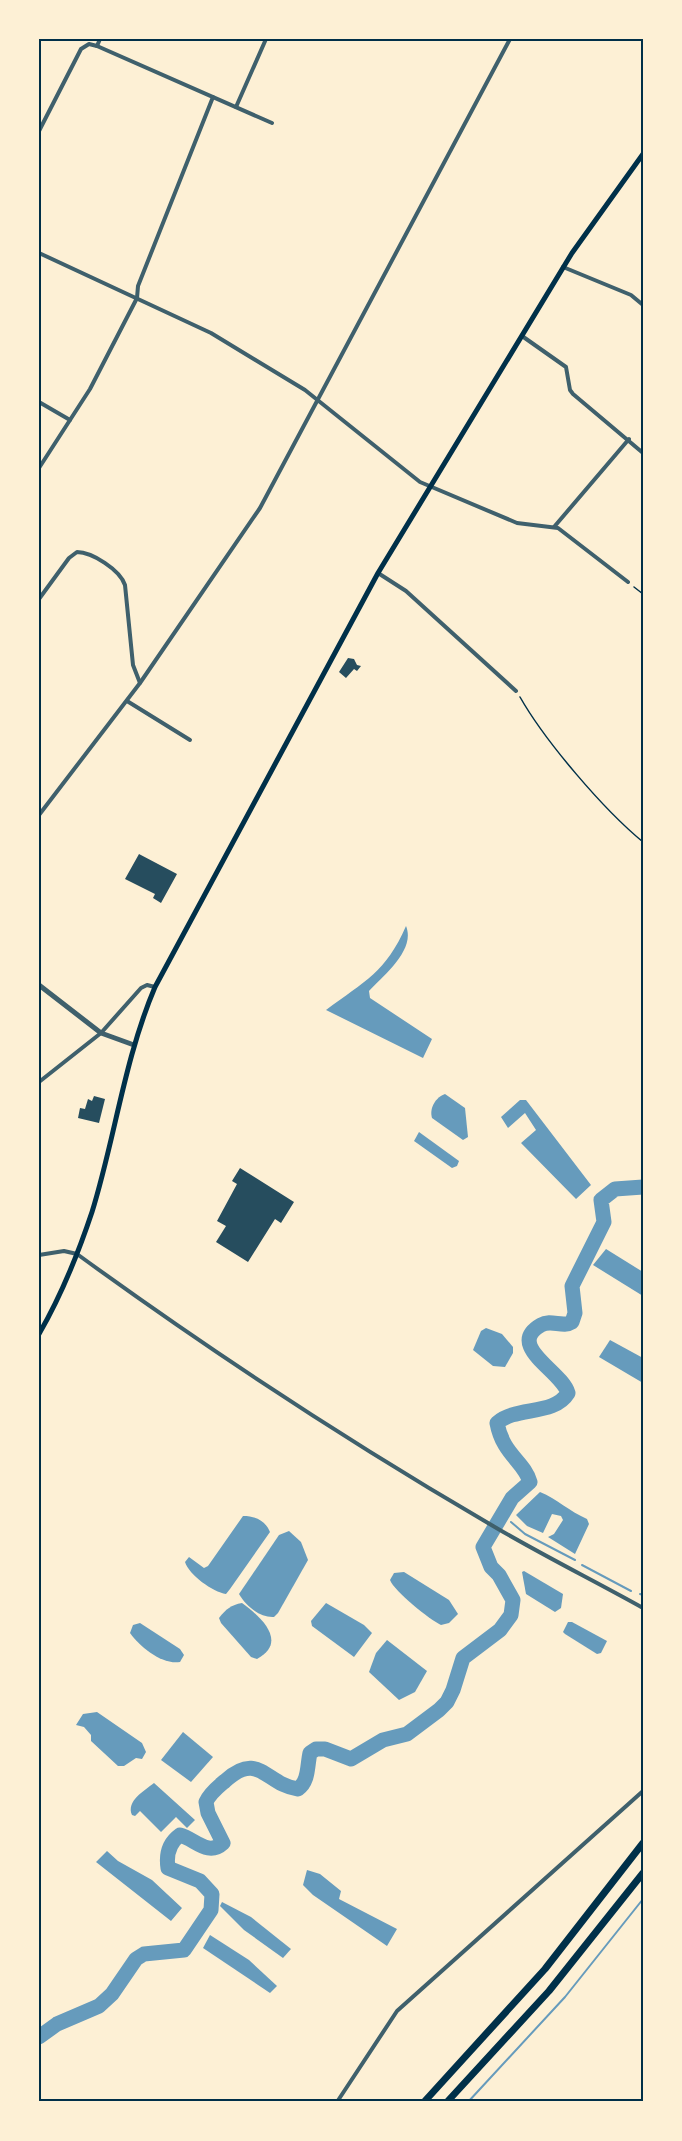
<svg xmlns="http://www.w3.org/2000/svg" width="682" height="2141" font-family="Montserrat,sans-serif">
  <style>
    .water { fill: #669bbc }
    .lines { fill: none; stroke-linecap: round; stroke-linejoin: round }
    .stream { stroke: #669bbc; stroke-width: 2 }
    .river { stroke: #669bbc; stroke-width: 15 }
    .building { fill: #264d5e }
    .path { stroke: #003049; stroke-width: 1.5 }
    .minor { stroke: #3f606c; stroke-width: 4 }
    .tertiary { stroke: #3f606c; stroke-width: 5 }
    .secondary { stroke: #003049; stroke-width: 5 }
    .trunk { stroke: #003049; stroke-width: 7 }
    .neatline { fill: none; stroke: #003049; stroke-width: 2 }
  </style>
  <rect width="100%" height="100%" fill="#fdf0d5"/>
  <g class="water">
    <path d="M406,926C416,950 383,976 369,991L370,998L432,1039L423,1058L326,1010C365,981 386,972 406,926Z"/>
    <path d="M445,1094L465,1108L468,1137L463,1140L432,1118C429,1108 436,1097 445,1094Z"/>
    <path d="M520,1100H526L591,1185L576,1199L521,1143L536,1130L525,1113L508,1128L501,1117Z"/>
    <path d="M419,1132L459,1161L457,1166L452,1168L414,1141Z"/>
    <path d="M606,1249L643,1272V1296L593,1265Z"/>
    <path d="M486,1328L502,1334L513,1347V1353L505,1367L493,1366L473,1350L481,1331Z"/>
    <path d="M610,1340L643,1358V1383L599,1357Z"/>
    <path d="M540,1492C557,1499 569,1511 587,1519L589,1524L575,1554L548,1537L554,1534L563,1520L561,1516L552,1514L543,1533L527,1526L516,1515Z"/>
    <path d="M243,1516C255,1516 265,1520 270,1532L230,1589L226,1594C213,1592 189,1575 185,1562L189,1557L204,1568L208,1566Z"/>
    <path d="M289,1531L301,1542L308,1560L278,1613L274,1617C260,1618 246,1606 239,1594L279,1535Z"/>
    <path d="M524,1571L563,1594L561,1608L555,1612L526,1594L522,1572Z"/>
    <path d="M404,1572L449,1600L458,1614L449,1623L441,1625C430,1620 394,1591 390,1580L394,1573Z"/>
    <path d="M242,1603C260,1616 289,1642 257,1659L251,1657L221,1623L219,1618C226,1609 231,1605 242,1603Z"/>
    <path d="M326,1603L364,1625L372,1633L354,1657L312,1626L311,1621Z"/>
    <path d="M568,1622H572L607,1641L601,1653L597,1654L565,1634L563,1632Z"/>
    <path d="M140,1623L180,1649L184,1655L180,1662C162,1665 140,1647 130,1633L133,1625Z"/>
    <path d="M387,1640L427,1671L415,1692L399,1700L369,1672L376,1653Z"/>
    <path d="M97,1712L142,1743L146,1752L142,1759L136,1758L124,1766H118L91,1741V1735L84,1727L76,1725L83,1714Z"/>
    <path d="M183,1732L213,1757L191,1782L161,1760Z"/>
    <path d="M154,1783L195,1820L187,1828L176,1817L161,1832L140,1811L135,1816L132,1815C126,1801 144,1791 154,1783Z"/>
    <path d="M107,1851L118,1861L152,1880L182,1908L171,1921L96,1862Z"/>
    <path d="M307,1870L320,1874L341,1891L339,1899L397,1929L387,1946L313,1895L303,1885Z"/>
    <path d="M222,1902L251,1917L291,1949L283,1958L244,1930L220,1906Z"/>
    <path d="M210,1935L249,1960L277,1986L270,1993L203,1948Z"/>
  </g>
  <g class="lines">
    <g class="stream">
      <path d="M502,1515L506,1518"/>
      <path d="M511,1522L525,1534L575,1560"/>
      <path d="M582,1565L631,1591"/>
      <path d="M640,1594L643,1595"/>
      <path d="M468,2102L565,1997L643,1899"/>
    </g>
    <path class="river" d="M39,2037L57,2024L99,2006L112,1994L136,1959L144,1954L184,1950L211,1910L212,1894L200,1881L168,1868C166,1855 169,1843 180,1835C195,1839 208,1857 223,1843L208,1813L206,1802C210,1793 218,1787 225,1781C259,1750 266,1785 298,1789C309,1781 307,1766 310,1753L316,1749H325L351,1759L383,1740L407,1734L439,1710L447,1702L453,1690L463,1658L500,1630L511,1615L513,1600L499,1575L491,1567L483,1547L512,1498L530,1482C524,1461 503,1455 497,1423C516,1406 554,1416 568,1393C562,1371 505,1346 541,1325C551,1319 563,1328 572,1322L575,1313L572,1286L604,1222L601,1200L615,1189L643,1187"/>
  </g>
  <g class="building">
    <path d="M348,658L354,659L357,665L361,666L357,671L354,669L346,678L339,672Z"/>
    <path d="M139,854L177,874L161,903L153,898L155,894L125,879Z"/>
    <path d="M94,1096L105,1099L99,1123L78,1118L80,1108L85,1109L88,1099L92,1101Z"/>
    <path d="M240,1168L294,1202L281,1223L275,1219L248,1262L216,1242L226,1226L217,1221L237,1184L232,1181Z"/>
  </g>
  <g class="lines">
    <g class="path">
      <path d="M634,587L643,594"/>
      <path d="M520,697C545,741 603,809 643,842"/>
    </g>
    <g class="minor">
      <path d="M97,46L272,123"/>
      <path d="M236,107L266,39"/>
      <path d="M39,131L81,49L89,44L97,46L100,39"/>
      <path d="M39,253L211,333L305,390L420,482L517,523L558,528L628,582"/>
      <path d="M563,267L631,295L643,305"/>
      <path d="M522,336L566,367L570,390L573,394L643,453"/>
      <path d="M39,402L70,420"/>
      <path d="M39,468L90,389L137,298L138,286L213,97"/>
      <path d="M554,527L629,439"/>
      <path d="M378,573L406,591L516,691"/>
      <path d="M39,599L69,558L77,552C92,552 120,570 125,585L133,665L140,683"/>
      <path d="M127,701L190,740"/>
      <path d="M39,815L140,683L260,508L510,39"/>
      <path d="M39,1082L101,1033L141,988L147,985L155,987"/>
      <path d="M39,1255L64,1251L77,1254C209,1350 346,1440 488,1523C538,1553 591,1579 643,1608"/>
      <path d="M337,2102L397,2011L643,1791"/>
    </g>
    <path class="tertiary" d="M39,985L101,1033L134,1045"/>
    <path class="secondary" d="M39,1334C61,1296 78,1254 92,1212C115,1138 124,1060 155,987L378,573L572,253L643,154"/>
    <g class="trunk">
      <path d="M424,2102L545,1969L643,1843"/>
      <path d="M447,2102L549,1991L643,1873"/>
    </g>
  </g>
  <rect width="682" height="2141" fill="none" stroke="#fdf0d5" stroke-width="81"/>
  <rect x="40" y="40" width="602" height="2060" class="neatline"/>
</svg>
